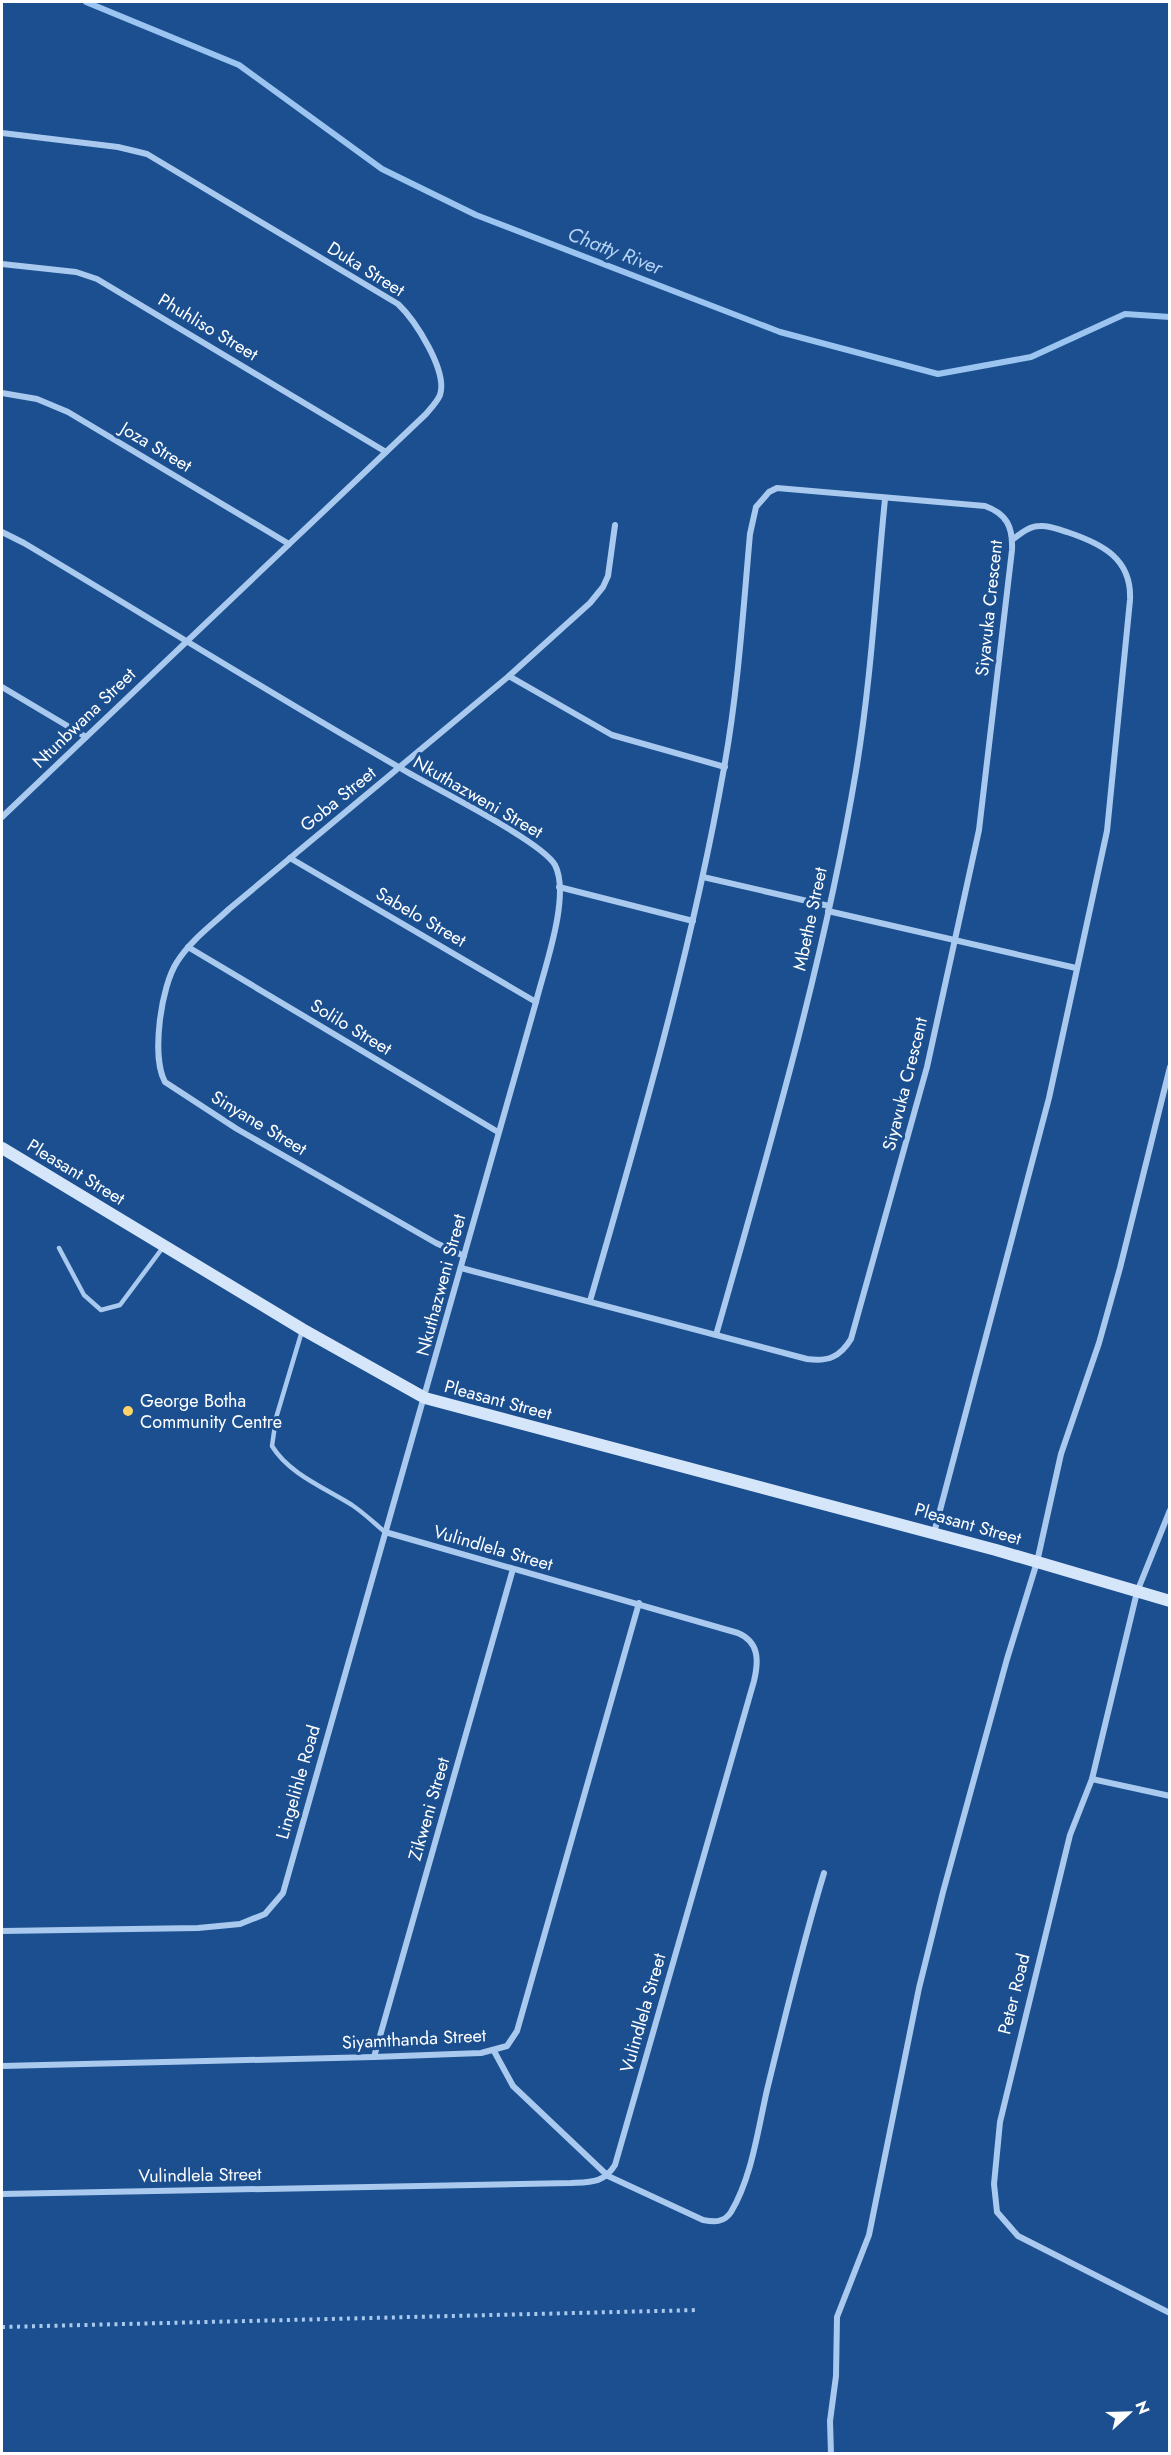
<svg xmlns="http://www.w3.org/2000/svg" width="1171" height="2455" font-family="Jost,sans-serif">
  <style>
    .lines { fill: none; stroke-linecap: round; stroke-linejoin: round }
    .stream { stroke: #9cc4f0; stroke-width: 6 }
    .path { stroke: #a9c9ee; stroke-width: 4; stroke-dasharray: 3 4.5; stroke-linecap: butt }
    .lane { stroke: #a9c9ee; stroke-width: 4.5 }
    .street { stroke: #a9c9ee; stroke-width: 6 }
    .secondary { stroke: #d6e6fa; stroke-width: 12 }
    .poi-dot { fill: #ffd166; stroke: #1b4f8f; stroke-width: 2 }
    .labels { text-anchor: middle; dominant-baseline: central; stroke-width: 6; stroke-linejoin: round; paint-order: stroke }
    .street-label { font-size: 18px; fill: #fff; stroke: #1b4f8f }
    .poi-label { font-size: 18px; fill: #fff; stroke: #1b4f8f; text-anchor: start }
    .water-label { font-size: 20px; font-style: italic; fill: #b5d3f5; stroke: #1b4f8f }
  </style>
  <rect width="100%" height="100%" fill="#1b4f8f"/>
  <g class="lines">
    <path class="stream" d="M86,2L239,65L382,169L476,215L780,332L938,374L1031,357L1125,314L1170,317"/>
    <path class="path" d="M2,2327L698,2310"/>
    <g class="lane">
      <path d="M59,1248L84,1295L101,1310L120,1305L164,1246"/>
      <path d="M302,1331L276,1418L272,1446C289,1474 325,1488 352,1505C364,1513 374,1523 385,1532"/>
    </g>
    <g class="street">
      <path d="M2,133L118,147L147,154L398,304C415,320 448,371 440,395C437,402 431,408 426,414L2,817"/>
      <path d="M2,264L76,272L97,279L386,452"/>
      <path d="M2,393L37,399L68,412L289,544"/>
      <path d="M2,532L24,543C150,618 274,696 402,769C430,786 542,841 555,865C571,896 544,969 536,1002L283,1893L265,1914L240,1924L198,1928L2,1931"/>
      <path d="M509,676L612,735L725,767"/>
      <path d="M2,687L86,737"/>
      <path d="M290,858L536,1002"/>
      <path d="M703,877L829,906"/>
      <path d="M559,887L693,921"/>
      <path d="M828,911L1076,968"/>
      <path d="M188,947L498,1132"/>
      <path d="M464,1256L436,1243L237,1129L165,1082C151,1057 161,986 177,962C190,941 211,926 229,909L509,676L590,603L603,587L608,576L615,525"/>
      <path d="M461,1268L807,1359C828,1362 840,1357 851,1339L927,1067L979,830L1012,550C1013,527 1007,514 985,506L777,488L769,492L756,507L750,534C743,612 738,691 724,768C692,949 641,1125 590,1301"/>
      <path d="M716,1335C769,1149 824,962 856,771C871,681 876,589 885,499"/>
      <path d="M1170,1510L1137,1592L1092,1779L1070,1835L1000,2122L994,2184L997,2212L1018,2236L1170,2313"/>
      <path d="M934,1533L1049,1098L1107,831L1130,600C1132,559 1103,544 1067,532C1059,530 1050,525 1040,526C1029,526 1020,534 1012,540"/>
      <path d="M1092,1779L1170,1796"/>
      <path d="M494,2051L513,2086L608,2176L703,2220C714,2222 724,2223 731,2212C752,2177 758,2129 767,2090C785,2017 802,1945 824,1873"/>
      <path d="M374,2057L513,1569"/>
      <path d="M2,2066L374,2057L481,2053L507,2046L517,2031L639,1603"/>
      <path d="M2,2194L571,2183C591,2182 604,2183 615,2165L754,1681C759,1660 759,1642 738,1633L385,1532"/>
      <path d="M831,2454L830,2421L836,2376L837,2317L869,2235L919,1988L943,1892L1007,1659L1037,1562L1061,1454L1099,1343L1120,1268L1170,1067"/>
    </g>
    <path class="secondary" d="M2,1148L302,1329L425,1398L996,1550L1170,1601"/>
  </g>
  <circle class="poi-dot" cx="128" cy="1411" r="6"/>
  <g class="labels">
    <g class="street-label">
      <text transform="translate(366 269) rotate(32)">Duka Street</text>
      <text transform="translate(208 327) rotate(31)">Phuhliso Street</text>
      <text transform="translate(156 447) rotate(31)">Joza Street</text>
      <text transform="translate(989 608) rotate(-84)">Siyavuka Crescent</text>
      <text transform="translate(84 718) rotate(-44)">Ntunbwana Street</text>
      <text transform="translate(478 797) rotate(30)">Nkuthazweni Street</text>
      <text transform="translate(338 799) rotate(-39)">Goba Street</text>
      <text transform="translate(421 917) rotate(30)">Sabelo Street</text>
      <text transform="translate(810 919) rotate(-78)">Mbethe Street</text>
      <text transform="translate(351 1027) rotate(31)">Solilo Street</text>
      <text transform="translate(905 1084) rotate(-76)">Siyavuka Crescent</text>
      <text transform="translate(259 1123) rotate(31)">Sinyane Street</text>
      <text transform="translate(76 1172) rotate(31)">Pleasant Street</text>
      <text transform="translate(441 1285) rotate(-75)">Nkuthazweni Street</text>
      <text transform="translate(498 1400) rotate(15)">Pleasant Street</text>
      <text transform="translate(968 1524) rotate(16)">Pleasant Street</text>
      <text transform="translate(493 1548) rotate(16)">Vulindlela Street</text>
      <text transform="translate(298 1782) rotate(-74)">Lingelihle Road</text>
      <text transform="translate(429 1809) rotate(-74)">Zikweni Street</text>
      <text transform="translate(1014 1994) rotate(-76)">Peter Road</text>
      <text transform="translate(643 2013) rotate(-74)">Vulindlela Street</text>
      <text transform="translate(414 2039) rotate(-3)">Siyamthanda Street</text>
      <text transform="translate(200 2175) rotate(-1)">Vulindlela Street</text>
    </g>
    <g class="poi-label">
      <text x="140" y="1401">George Botha<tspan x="140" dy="21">Community Centre</tspan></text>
    </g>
    <g class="water-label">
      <text transform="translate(615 251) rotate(21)">Chatty River</text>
    </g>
  </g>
  <rect width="1171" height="2455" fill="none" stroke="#ffffff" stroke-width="6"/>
  <g transform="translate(1129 2413) rotate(68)" stroke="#1b4f8f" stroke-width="4.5" paint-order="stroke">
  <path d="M0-4.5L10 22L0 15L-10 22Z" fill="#ffffff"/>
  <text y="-9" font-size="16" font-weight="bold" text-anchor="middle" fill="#ffffff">N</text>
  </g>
</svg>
